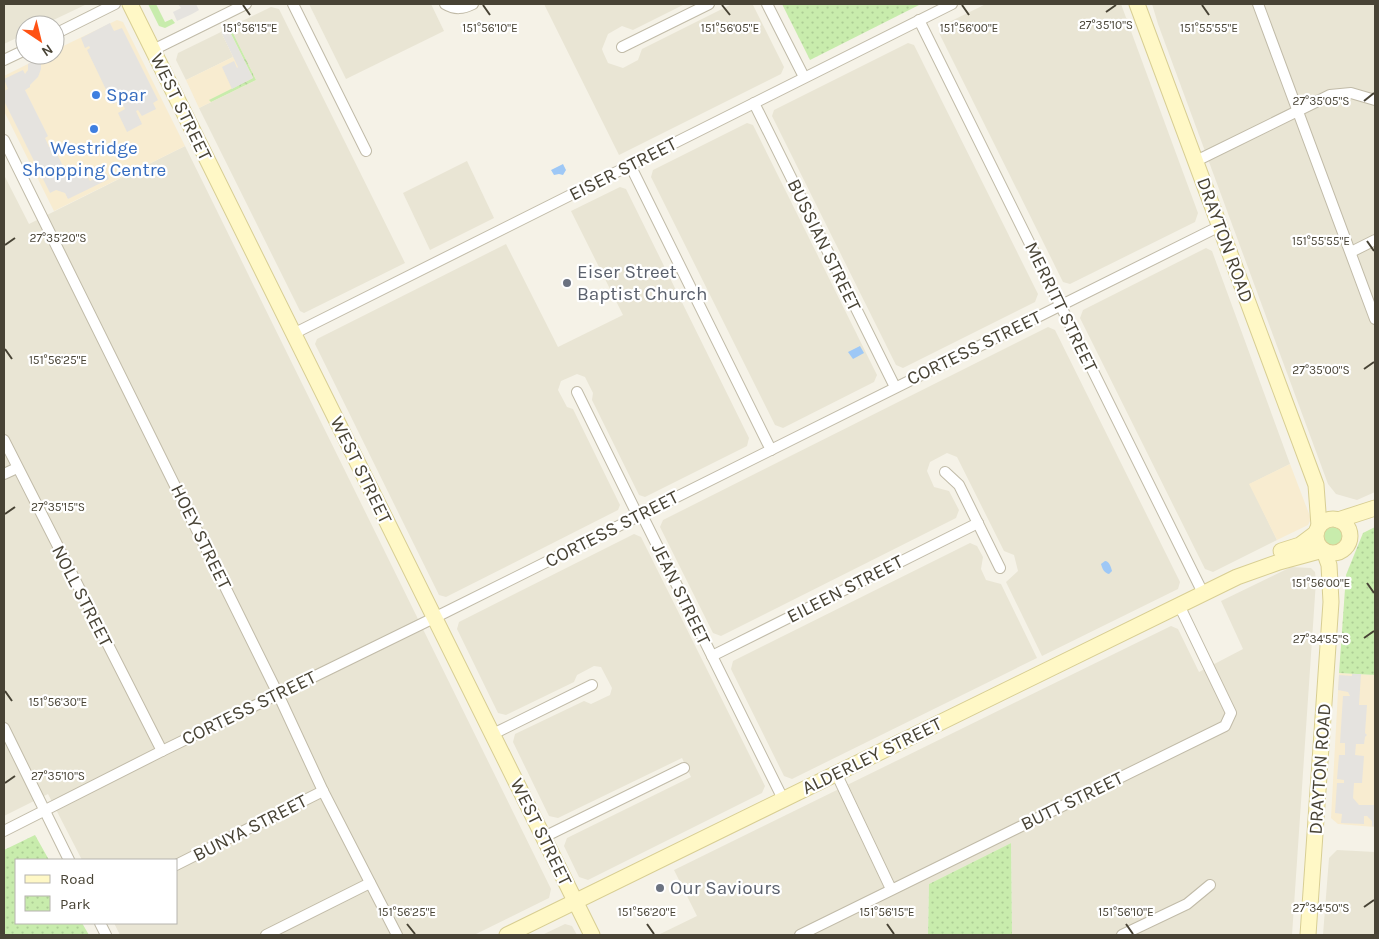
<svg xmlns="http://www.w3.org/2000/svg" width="1379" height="939" font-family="Karla,sans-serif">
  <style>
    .residential { fill: #e9e5d4 }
    .commercial { fill: #f8ecd0 }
    .green { fill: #c8ecac }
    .forest { fill: url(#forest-crowns) }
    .park { fill: url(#park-dots) }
    .parking { fill: #e5e3df }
    .water { fill: #9ec8f6 }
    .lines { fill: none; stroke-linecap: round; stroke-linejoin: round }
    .street-casing { stroke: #c1bba8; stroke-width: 12 }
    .secondary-casing { stroke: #d8ce93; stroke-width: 17 }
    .street { stroke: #fff; stroke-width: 10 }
    .secondary { stroke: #fff8c6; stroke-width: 15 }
    .ticks { fill: none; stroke: #484335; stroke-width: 2 }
    .shop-dot { fill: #3f7fe0; stroke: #fff; stroke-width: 2 }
    .worship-dot { fill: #6b7280; stroke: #fff; stroke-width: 2 }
    .labels { text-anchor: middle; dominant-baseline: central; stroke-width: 4.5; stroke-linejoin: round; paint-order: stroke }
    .shop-label { font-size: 19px; fill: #366cbe; stroke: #fff; text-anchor: start }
    .street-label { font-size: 19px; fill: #484335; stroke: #fff }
    .worship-label { font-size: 19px; fill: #5b616d; stroke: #fff; text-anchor: start }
    .ticks-label { font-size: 12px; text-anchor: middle; fill: #484335; stroke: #fff; stroke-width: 4.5; stroke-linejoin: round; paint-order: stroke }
  </style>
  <defs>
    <pattern id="forest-crowns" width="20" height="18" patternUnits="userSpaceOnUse" patternTransform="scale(1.25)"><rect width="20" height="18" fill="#c8ecac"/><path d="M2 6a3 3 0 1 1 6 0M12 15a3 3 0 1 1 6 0" fill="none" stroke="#adcc95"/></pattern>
    <pattern id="park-dots" width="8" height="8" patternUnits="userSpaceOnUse" patternTransform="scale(1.25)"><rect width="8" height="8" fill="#c8ecac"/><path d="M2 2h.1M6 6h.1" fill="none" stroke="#adcc95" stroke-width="1.8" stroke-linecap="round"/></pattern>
  </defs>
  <rect width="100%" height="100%" fill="#f5f2e7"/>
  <g class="residential">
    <path d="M4,4H87L43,25H25V34L4,44Z"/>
    <path d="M309,4H431L444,31L346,79Z"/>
    <path d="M544,4H685L633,30L622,26L608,34L602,49L603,52L608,63L623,68L638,60L642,49L732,4H750L753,5L784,67L781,74L619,155Z"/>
    <path d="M986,4H1121L1198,213L1195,222L1070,284L1063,282L939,33L941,26Z"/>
    <path d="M1152,4H1375V492L1357,500L1336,494L1328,484L1158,24Z"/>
    <path d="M271,7L279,9L405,263L304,313L300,311L199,108L256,80L230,27Z"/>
    <path d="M221,32L233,57L186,80L176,60L178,53Z"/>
    <path d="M908,43L914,45L1038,294L1035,302L903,368L896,365L772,116L774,110Z"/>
    <path d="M747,123L753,125L877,375L874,382L783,428L775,425L651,177L653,170Z"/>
    <path d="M185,146L551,889L549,898L474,935H120L114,923H176V860H82L48,794L4,816V175L29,224Z"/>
    <path d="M467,161L494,218L430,250L403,193Z"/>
    <path d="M620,187L626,189L749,438L747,446L645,497L639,495L592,400L593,393L585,377L577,374L561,381L558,390L567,407L573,409L620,505L618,510L446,597L439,595L315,344L317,339L506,244L558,347L623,315L571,211Z"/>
    <path d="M1206,248L1212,251L1290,464L1250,484L1277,540L1213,572L1205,569L1080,318L1083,310Z"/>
    <path d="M1048,327L1055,330L1180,582L1178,589L1042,656L1006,582L1018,571L1014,555L1004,551L957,457L947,453L930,462L927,471L934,487L949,491L959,510L956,518L721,636L713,633L660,527L663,520Z"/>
    <path d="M634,534L641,537L765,786L762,793L588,880L579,877L564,846L567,838L691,777L682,758L558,818L549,816L513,742L515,734L584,701L591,704L610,695L612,688L601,667L594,666L577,675L574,682L506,715L498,713L457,629L459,622Z"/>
    <path d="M970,543L977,546L983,557L981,569L986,580L1001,584L1037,658L792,779L784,776L731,669L733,661Z"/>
    <path d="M1291,567L1311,568L1315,572L1316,581L1292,935H1012L1011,843L929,884L928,935H658L697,916L674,870L1171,626L1178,629L1199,672L1243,649L1221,601Z"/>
    <path d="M1337,850L1375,852V935H1323L1329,858Z"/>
    <path d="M565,924L572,926L577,935H542Z"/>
  </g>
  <g class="commercial">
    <path d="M117,20L123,22L185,146L54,211L4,111V76L46,55H55V50Z"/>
    <path d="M230,27L256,80L199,108L186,80L233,57L221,32Z"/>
    <path d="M1290,464L1311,519L1308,525L1277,540L1249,484Z"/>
    <path d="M1339,673L1375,675V827L1338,824L1331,818Z"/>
  </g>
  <g class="green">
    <path d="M148,4H156L165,22L172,19L175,23L165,28L159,26Z"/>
    <circle cx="1333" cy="536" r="9"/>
  </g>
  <path class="forest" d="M230,27L256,80L211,102L209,100L253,78L228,28Z"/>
  <g class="park">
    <path d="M782,4H921L810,60Z"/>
    <path d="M1375,527V675L1339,673L1346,575L1363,533Z"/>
    <path d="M35,835L49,860H16V923H82L89,935H4V850Z"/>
    <path d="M1011,843L1012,935H928L929,884Z"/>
  </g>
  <g class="parking">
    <path d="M178,4H196L199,10L192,14L177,21L173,12L181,8Z"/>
    <path d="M110,23L114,31L122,28L158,100L153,103L156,109L142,116L138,110L136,111L142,124L127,132L118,113L125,109L121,100L113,104L87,50L90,48L89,46L85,48L81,38Z"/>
    <path d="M228,28L253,78L232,89L222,67L234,61L237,68L238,67L221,32Z"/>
    <path d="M41,57V69L38,77L30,85V87L25,90L48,136L45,138L49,147L53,146L66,172L82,166L90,181L106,173L109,179L68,199L65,193L56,190L50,193L4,101V91L8,89L4,79L23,70L25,74L28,70V64Z"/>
    <path d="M1352,674H1361L1359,705H1367L1365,733L1367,735L1365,737L1364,744H1356L1355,755L1364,756L1362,783H1354L1353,798L1359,805H1374L1375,795V827L1372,826V821L1367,816H1364V824L1341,823L1342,814L1335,813L1337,783H1344V780L1337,779L1339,755H1345V743H1340L1343,696H1350L1348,692L1338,690L1339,675L1352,676Z"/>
  </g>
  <g class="water">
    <path d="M563,164L566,170L563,175L559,174L554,175L551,170Z"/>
    <path d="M860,346L864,353L853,359L848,352Z"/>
    <path d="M1105,561C1109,561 1111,567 1112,571L1109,574C1104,573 1102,568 1101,564Z"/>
  </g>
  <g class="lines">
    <defs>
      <g id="street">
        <path d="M293,4L366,151"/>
        <path d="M445,4C455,10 463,9 473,4"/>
        <path d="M767,4L804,77"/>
        <path d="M1258,4L1375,319"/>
        <path d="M919,20L1203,593"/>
        <path d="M55,34L115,4"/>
        <path d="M622,47L709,4"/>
        <path d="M153,50L246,4"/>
        <path d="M4,60L25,50"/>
        <path d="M754,103L895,387"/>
        <path d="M4,140L278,694L323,791L397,935"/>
        <path d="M1196,161L1330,95L1351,93L1375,100"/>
        <path d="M630,165L771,450"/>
        <path d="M1351,252L1375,240"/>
        <path d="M293,334L952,4"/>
        <path d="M577,392L636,512L644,519L783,799"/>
        <path d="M4,440L162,751"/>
        <path d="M945,472L959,485L1000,568"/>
        <path d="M4,474L17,468"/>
        <path d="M712,656L978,523"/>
        <path d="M4,728L69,860"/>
        <path d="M493,734L592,685"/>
        <path d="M836,773L891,889"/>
        <path d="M4,831L162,751L446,612L1220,226"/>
        <path d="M544,837L684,768"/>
        <path d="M176,865L323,791"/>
        <path d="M100,923L106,935"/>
        <path d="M266,935L370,883"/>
        <path d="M800,935L1225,726L1231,713L1179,605"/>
        <path d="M1122,935L1187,904L1210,885"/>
      </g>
      <g id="secondary">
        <path d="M130,4L592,935"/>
        <path d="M1137,4L1316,485L1319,526"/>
        <circle cx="1333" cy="536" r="17"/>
        <path d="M1338,520L1375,508"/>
        <path d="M1281,551L1300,545L1316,533"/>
        <path d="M507,935L1237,577L1279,562L1323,550"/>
        <path d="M1308,935L1331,602L1329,565L1324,551"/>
      </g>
    </defs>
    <use href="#street" class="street-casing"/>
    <use href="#secondary" class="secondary-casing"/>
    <use href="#street" class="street"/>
    <use href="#secondary" class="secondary"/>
  </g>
  <path class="ticks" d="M243,5L250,15M483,5L490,15M722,5L730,15M962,5L969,15M1202,5L1209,15M1106,12L1116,5M1364,101L1374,93M1367,241L1374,251M5,245L15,238M5,349L12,359M1364,369L1374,362M5,514L15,507M1367,583L1374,593M1364,638L1374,631M5,691L12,701M5,783L15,776M1364,907L1374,900M407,924L415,934M647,924L654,934M887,924L894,934M1126,924L1133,934"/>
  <g class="shop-dot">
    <circle cx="96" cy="95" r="5"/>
    <circle cx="94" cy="129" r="5"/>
  </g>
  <g class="worship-dot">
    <circle cx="567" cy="283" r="5"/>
    <circle cx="660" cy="888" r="5"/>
  </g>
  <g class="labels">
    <g class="shop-label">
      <text x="106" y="95">Spar</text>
      <text x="94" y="148" text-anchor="middle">Westridge<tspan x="94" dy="22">Shopping Centre</tspan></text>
    </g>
    <g class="street-label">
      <text transform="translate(181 107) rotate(64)">WEST STREET</text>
      <text transform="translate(623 169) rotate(-27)">EISER STREET</text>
      <text transform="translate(1225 240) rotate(70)">DRAYTON ROAD</text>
      <text transform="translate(824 245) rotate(64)">BUSSIAN STREET</text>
      <text transform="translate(1061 307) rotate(64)">MERRITT STREET</text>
      <text transform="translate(974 348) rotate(-26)">CORTESS STREET</text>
      <text transform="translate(361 470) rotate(64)">WEST STREET</text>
      <text transform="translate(612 529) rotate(-27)">CORTESS STREET</text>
      <text transform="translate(201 537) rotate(64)">HOEY STREET</text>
      <text transform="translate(845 589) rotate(-27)">EILEEN STREET</text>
      <text transform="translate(681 594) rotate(64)">JEAN STREET</text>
      <text transform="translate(82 596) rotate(63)">NOLL STREET</text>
      <text transform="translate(249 708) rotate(-26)">CORTESS STREET</text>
      <text transform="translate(872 756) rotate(-26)">ALDERLEY STREET</text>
      <text transform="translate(1320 769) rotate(-86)">DRAYTON ROAD</text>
      <text transform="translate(1072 801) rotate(-26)">BUTT STREET</text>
      <text transform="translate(250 828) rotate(-27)">BUNYA STREET</text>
      <text transform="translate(541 832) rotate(64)">WEST STREET</text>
    </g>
    <g class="worship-label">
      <text x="577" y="272">Eiser Street<tspan x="577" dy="22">Baptist Church</tspan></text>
      <text x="670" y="888">Our Saviours</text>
    </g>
  </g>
  <g class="ticks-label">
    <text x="1106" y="29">27°35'10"S</text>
    <text x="250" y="32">151°56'15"E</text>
    <text x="490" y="32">151°56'10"E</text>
    <text x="730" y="32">151°56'05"E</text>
    <text x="969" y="32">151°56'00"E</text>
    <text x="1209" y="32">151°55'55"E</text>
    <text x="1321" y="105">27°35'05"S</text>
    <text x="58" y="242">27°35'20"S</text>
    <text x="1321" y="245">151°55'55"E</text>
    <text x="58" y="364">151°56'25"E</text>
    <text x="1321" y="374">27°35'00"S</text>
    <text x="58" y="511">27°35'15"S</text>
    <text x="1321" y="587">151°56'00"E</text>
    <text x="1321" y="643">27°34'55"S</text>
    <text x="58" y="706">151°56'30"E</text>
    <text x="58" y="780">27°35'10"S</text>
    <text x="1321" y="912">27°34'50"S</text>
    <text x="407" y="916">151°56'25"E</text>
    <text x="647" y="916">151°56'20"E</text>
    <text x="887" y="916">151°56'15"E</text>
    <text x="1126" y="916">151°56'10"E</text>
  </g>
  <rect width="1379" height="939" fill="none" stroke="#484335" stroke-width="10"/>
  <rect x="15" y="859" width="162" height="65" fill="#ffffff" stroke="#b6b4ae"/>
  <rect x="25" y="875" width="25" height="8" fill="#fff8c6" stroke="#b6b4ae"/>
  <text x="60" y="884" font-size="15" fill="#484335">Road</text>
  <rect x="25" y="896" width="25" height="15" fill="url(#park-dots)" stroke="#b6b4ae"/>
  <text x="60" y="909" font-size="15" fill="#484335">Park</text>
  <g transform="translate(40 40) rotate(145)"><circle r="24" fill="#ffffff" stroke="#b6b4ae"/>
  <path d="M0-4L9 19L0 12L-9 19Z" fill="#ff5213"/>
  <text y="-8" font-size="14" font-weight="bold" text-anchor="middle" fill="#484335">N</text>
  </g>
</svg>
